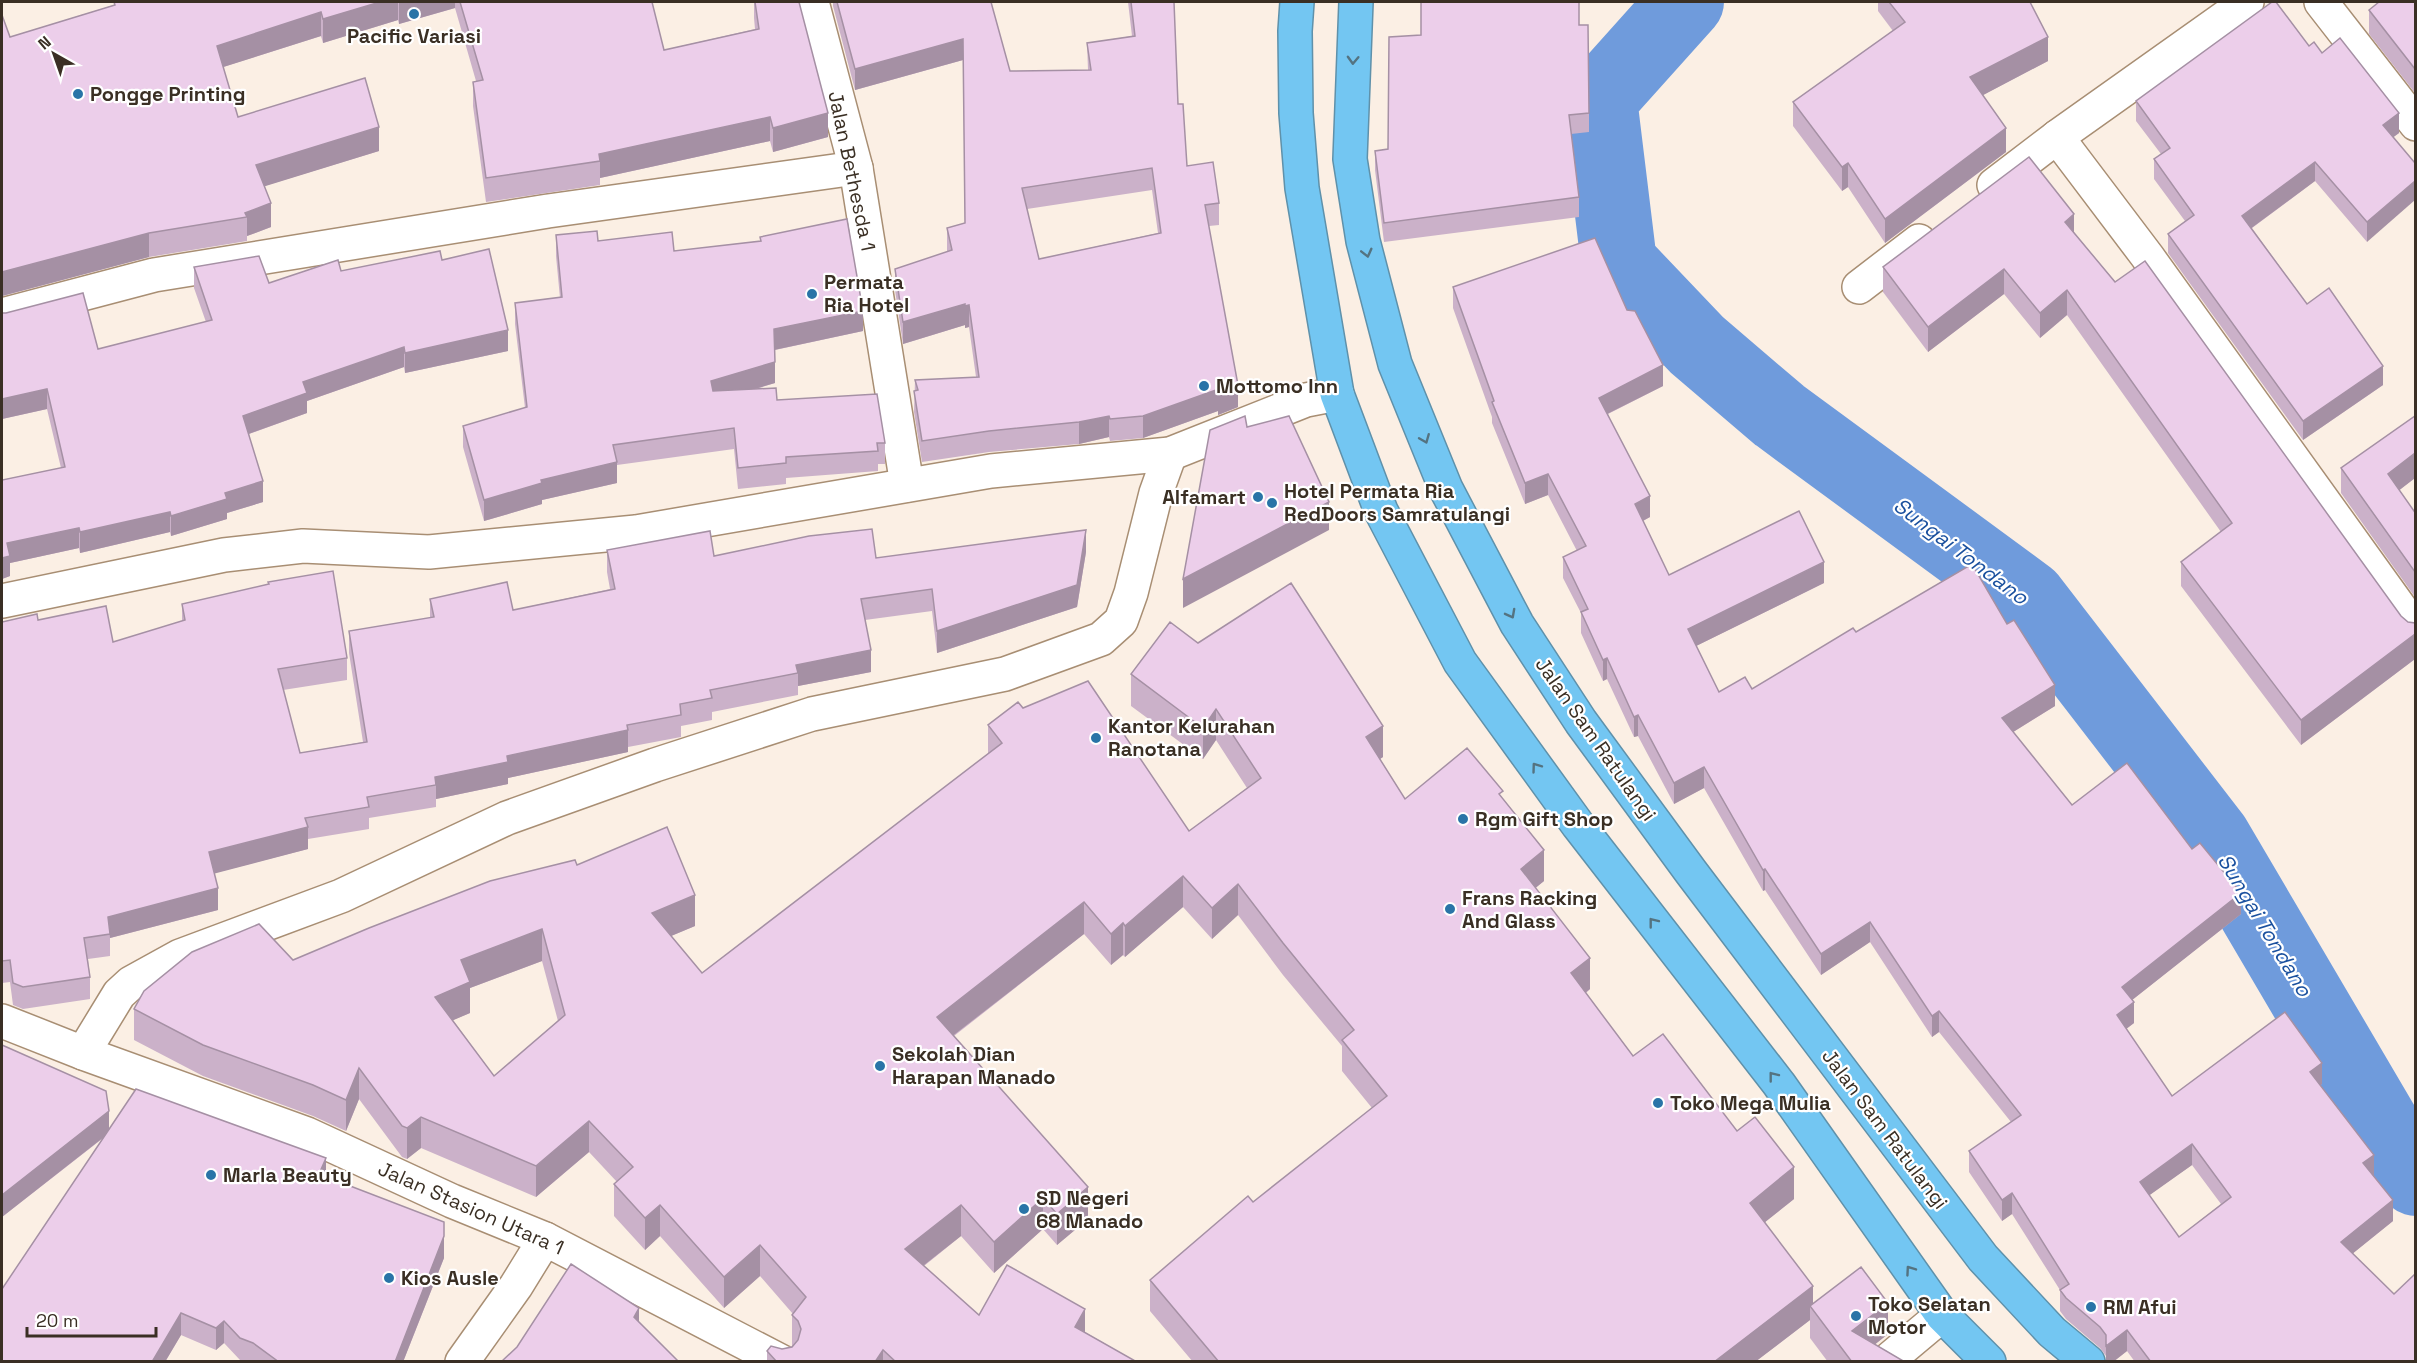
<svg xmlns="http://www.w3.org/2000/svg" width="2417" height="1363" font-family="'Space Grotesk',sans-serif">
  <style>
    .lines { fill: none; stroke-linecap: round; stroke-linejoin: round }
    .river { stroke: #6f9bdc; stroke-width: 76 }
    .minor-casing { stroke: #a88e73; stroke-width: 36 }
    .highway-casing { stroke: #5f91aa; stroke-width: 36 }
    .minor { stroke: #fff; stroke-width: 33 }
    .highway { stroke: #73c6f2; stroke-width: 33 }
    .wall { fill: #cbb1c9; fill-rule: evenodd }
    .shaded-wall { fill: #a590a4 }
    .building { fill: #ecceea; stroke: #a590a4; stroke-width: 1.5; fill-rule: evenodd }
    .oneway { stroke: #547381 }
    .poi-dot { fill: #2974a7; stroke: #fff; stroke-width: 2 }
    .labels { text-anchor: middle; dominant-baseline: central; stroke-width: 4.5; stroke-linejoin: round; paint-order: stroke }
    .poi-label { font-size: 20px; font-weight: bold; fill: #3a2f24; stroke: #fff; text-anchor: start }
    .street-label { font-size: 20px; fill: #3a2f24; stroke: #fff }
    .water-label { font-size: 21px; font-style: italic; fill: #1a509e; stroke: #fff }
  </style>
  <rect width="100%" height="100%" fill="#fbefe4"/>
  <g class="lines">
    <path class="river" d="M1686,2L1599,99L1619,263L1697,345L1779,415L2028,598L2213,838L2410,1173L2416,1178"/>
    <defs>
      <g id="minor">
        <path d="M812,2L856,168L907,485"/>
        <path d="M2321,2L2416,124"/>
        <path d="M2057,137L2147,256L2416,630"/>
        <path d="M1994,185L2057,137L2247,2"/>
        <path d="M1859,287L1919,241"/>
        <path d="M2,315L154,275L548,211L856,168"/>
        <path d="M2,601L224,555L303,546L429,552L636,532L991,471L1170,454L1306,400L1337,394"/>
        <path d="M2,1021L83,1053L307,1134L452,1201L545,1239L782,1362"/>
        <path d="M83,1053L119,994L131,983L180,956L341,896L507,818L655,765L812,714L1005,674L1101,639L1121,621L1131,593L1156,493L1170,454"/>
        <path d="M462,1362L516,1286L545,1239"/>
        <path d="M1886,1362L1942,1315"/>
      </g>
      <g id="highway">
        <path d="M1297,2L1295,31L1296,113L1302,188L1337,394L1381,511L1460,662L1578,825L1779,1084L1942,1315L1989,1362"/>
        <path d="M1356,2L1350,159L1363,241L1395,364L1446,489L1517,624L1581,722L1691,872L1983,1258L2052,1332L2088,1362"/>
      </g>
    </defs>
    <use href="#minor" class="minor-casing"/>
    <use href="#highway" class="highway-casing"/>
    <use href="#minor" class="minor"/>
    <use href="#highway" class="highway"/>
  </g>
  <g class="wall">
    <path d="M114,2H652L664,50L755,29L754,18V2H799L828,137L773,152L770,141L600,178V185L486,202L473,106V82L476,81L455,8L399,24L398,20L323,43L321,36L223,67L238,117L379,151L264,186L271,227L247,236V241L149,257L2,296V15L10,37L114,5Z"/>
    <path d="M833,2H991L1010,71L1088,70L1087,43L1132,36L1128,2H1174L1178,104L1187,166L1219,203V225L1209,226L1238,407L1218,415V411L1143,438L1110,441L1109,437L1079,444L989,452L922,462L914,412L915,380L976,377L969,327L965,328V325L903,344L895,290V269L947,252V228L965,224L963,60L855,90L833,6ZM1152,190L1158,233L1039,259L1027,209Z"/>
    <path d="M1878,2H2030L2048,61L1983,95L2006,152L1885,243L1848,187L1842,191L1793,126V102L1893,31L1878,11Z"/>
    <path d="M2415,2V93L2369,34V10Z"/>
    <path d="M1579,25L1589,113V132L1571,134L1579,197V217L1384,242L1375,170V151L1388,149L1421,35Z"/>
    <path d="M2309,46L2322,53L2399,133L2393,137L2367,242L2315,181L2252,228L2307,304L2383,385L2303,440L2168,253V234L2185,221L2154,179V159L2161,154L2136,121V101Z"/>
    <path d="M2074,233L2401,616L2408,622L2415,623V659L2301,745L2181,586V562L2221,532L2067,315L2040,338L2004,294L1928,352L1883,292V267Z"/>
    <path d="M556,235L674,251L760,241V237L863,331L775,350V383L756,389L777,400L885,443V464H878V471L786,478V484L738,489L734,449L617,465V483L542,500V504L484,521L463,447V426L525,408L515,324V303L560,298L556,256Z"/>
    <path d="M442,260L508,351L405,373L404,367L307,401V413L249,434L263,502L227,513V519L171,536L170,532L80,553L79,548L10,563V576L2,579V480L61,468L47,409L2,419V313L98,349L206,322L194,288V267L269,283L341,271Z"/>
    <path d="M1453,287L1627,310L1663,386L1608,414L1650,517L1643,521L1669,575L1824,583L1696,646L1719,692L1752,689L1856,632L2055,706L2013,732L2072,805L2241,914L2132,1000L2134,1023L2126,1029L2172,1096L2322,1084L2320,1085L2374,1176H2373L2393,1221L2353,1253L2415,1362H2135L2127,1351L2113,1362H2106V1356L2100,1348L2066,1319L2060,1311V1290L2012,1214L2002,1221L1969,1172V1151L2011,1122L1939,1032L1932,1037L1870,942L1821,975L1765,890L1763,891L1704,788L1674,804L1638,736L1634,737L1607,679L1603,681L1581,633V613L1563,578V557L1577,551L1548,495L1525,504L1492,423V417L1453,308ZM2192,1165L2221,1204L2179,1237L2149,1195Z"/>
    <path d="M2341,468L2415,478L2399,490L2414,511L2415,510V597L2341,493Z"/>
    <path d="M607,550L714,556L876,558L1086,552L1077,607L937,653L932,611L865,620L871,672L798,686V695L712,712V720L681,726V737L628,747V752L508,778V784L436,799V807L369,818V829L308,839V849L214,873L218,910L110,938V956L88,959L90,977V999L23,1009L13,1005L10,982L2,983V622L38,620L113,642L182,621V604L347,658V680L283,690L300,753L363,742L349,653V631L430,618V599L513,610L610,589L607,572Z"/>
    <path d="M1198,643L1383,757L1380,759L1405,799H1503L1544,881L1535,888L1590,989L1586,993L1633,1056L1737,1131L1794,1199L1765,1222L1813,1304L1888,1334L1875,1344L1905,1362H1828L1810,1338V1320L1755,1362H1193L1150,1311V1280L1253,1202L1372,1108L1342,1071V1046L1283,975L1238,915L1212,939L1183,907L1125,957L1123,955L1111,965L1084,934L954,1036L1088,1219L1057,1245L1043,1229L994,1273L961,1236L924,1266L979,1315L1085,1332L1137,1362H767V1351L782,1349L792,1346V1315L793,1314L760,1276L724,1308L660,1236L645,1250L614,1216V1184L617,1182L589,1152L536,1197L421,1148L407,1159L402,1157L359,1099L346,1131L313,1116L203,1076L134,1040V1009L293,960L577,865L695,926L671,936L702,973L988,754V725L1023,708L1189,831L1247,788L1216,740L1203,759L1131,706V674ZM542,961L558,1021L494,1076L453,1020L470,1013V988Z"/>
    <path d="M2,1045L109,1129L326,1177L444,1258L403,1362H245L240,1360L224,1343L216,1350L181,1335L165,1362H2L102,1139L2,1217Z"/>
  </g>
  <g class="shaded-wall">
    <path d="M380,2H398V20L323,43V19Z"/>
    <path d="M399,2H455V8L399,24Z"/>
    <path d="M321,12V36L217,69V46Z"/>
    <path d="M2048,37V61L1970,102V77Z"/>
    <path d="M963,39V60L855,90V69Z"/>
    <path d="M828,113V137L773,152V128Z"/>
    <path d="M2399,113V133L2383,145V125Z"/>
    <path d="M770,117V141L600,178V161L599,154Z"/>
    <path d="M379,127V151L256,189V165Z"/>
    <path d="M2006,128V152L1885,243V219Z"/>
    <path d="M2315,162V181L2242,235V216Z"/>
    <path d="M1848,163V187L1842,191V167Z"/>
    <path d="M2415,181V200L2367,242V222Z"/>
    <path d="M271,203V227L247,236V217L245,213Z"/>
    <path d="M2074,214V239L2065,222Z"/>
    <path d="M149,233V257L2,296V272Z"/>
    <path d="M2004,269V294L1928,352V327Z"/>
    <path d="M2067,290V315L2040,338V313Z"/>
    <path d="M965,304V325L903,344V322Z"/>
    <path d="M969,305V327L965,328V306Z"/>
    <path d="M863,311V331L774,350V329Z"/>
    <path d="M508,330V351L405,373V353Z"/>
    <path d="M404,347V367L307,401V413L243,436V416L303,382Z"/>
    <path d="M775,362V383L711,402V381Z"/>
    <path d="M1663,365V386L1599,418V398Z"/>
    <path d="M2383,366V385L2303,440V421Z"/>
    <path d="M1238,385V407L1218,415V411L1143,438V416L1219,389Z"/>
    <path d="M47,389V409L2,419V399Z"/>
    <path d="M1109,416V437L1079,444V422Z"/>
    <path d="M2415,453V478L2388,499V474Z"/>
    <path d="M617,462V483L542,500V504L484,521V500L541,480Z"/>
    <path d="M1548,474V495L1525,504V483Z"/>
    <path d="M263,481V502L227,513V519L171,536V516L225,493Z"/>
    <path d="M1650,496V517L1635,525V504Z"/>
    <path d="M1329,502V530L1183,608V579Z"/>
    <path d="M170,512V532L80,553V532Z"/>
    <path d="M79,528V548L10,563V576L2,579V558L7,543Z"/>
    <path d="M1086,530V552L1077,607L937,653V631Z"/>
    <path d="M1824,562V583L1688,650V629Z"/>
    <path d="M2415,634V659L2301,745V720Z"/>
    <path d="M871,650V672L798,686V673L796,665Z"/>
    <path d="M1607,658V679L1603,681V660Z"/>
    <path d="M2055,685V706L2002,739V718Z"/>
    <path d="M1216,709V740L1203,759V728Z"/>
    <path d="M1638,715V736L1634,737V717Z"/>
    <path d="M1383,726V757L1366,768V737Z"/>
    <path d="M628,730V752L508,778V784L436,799V785L435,777L507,756Z"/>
    <path d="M1704,767V788L1674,804V783Z"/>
    <path d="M308,827V849L209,875V852Z"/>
    <path d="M1544,850V881L1521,900V869Z"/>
    <path d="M1765,869V890L1763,891V870Z"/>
    <path d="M1183,876V907L1125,957V926Z"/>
    <path d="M1238,884V915L1212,939V908Z"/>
    <path d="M218,888V910L110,938L108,917Z"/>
    <path d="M2241,893V914L2122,1008V987Z"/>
    <path d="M695,895V926L652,944V913Z"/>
    <path d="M1084,902V934L937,1048V1017Z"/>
    <path d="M1870,922V942L1821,975V954Z"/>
    <path d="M1123,923V955L1111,965V934Z"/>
    <path d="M542,929V961L470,988V1013L435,1028V997L461,960Z"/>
    <path d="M1590,958V989L1571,1004V973Z"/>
    <path d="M2134,1002V1023L2117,1036V1015Z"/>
    <path d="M1939,1011V1032L1932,1037V1016Z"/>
    <path d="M2322,1063V1084L2310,1093V1072Z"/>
    <path d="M359,1068V1099L346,1131V1100Z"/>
    <path d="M109,1111V1133L2,1217V1195Z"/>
    <path d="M421,1117V1148L407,1159V1128Z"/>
    <path d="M589,1121V1152L536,1197V1166Z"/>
    <path d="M2192,1144V1165L2140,1202V1182Z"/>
    <path d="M2374,1155V1176L2363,1184V1163Z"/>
    <path d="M326,1158V1180L319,1174Z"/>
    <path d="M1794,1167V1199L1750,1234V1203Z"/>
    <path d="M1088,1187V1219L1057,1245V1214Z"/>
    <path d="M2012,1193V1214L2002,1221V1200Z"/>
    <path d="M1043,1198V1229L994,1273V1242Z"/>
    <path d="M2393,1200V1221L2341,1263V1242Z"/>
    <path d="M660,1205V1236L645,1250V1218Z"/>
    <path d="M961,1205V1236L905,1280V1249Z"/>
    <path d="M444,1236V1258L403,1362H395Z"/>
    <path d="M760,1245V1276L724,1308V1277Z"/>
    <path d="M1813,1286V1310L1810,1306V1320L1755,1362H1714Z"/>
    <path d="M1888,1303V1334L1853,1362L1852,1331Z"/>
    <path d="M639,1308V1327L634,1317Z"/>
    <path d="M1085,1309V1340L1075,1327Z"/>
    <path d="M181,1313V1335L165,1362H152Z"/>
    <path d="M224,1321V1343L216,1350V1328Z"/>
    <path d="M2127,1330V1351L2113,1362H2106V1346Z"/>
    <path d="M883,1350V1362H875Z"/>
  </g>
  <g class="building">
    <path d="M114,2H380L323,19L321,12L217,46L238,117L365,78L379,127L256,165L271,203L245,213L247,217L149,233L2,272V15L10,37L115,5Z"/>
    <path d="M460,2H652L664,50L759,29L755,2H799L828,113L773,128L770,117L599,154L600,161L486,178L473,82L483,80Z"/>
    <path d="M837,2H991L1010,71L1091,70L1087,43L1135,36L1131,2H1174L1178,104H1183L1187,166L1213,162L1219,203L1205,205L1238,385L1218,393L1219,389L1143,416L1110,419L1109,416L1079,422L989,431L922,441L914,391L918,390L915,380L979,377L969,305L965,306V304L903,322L895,269L952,250L947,228L965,223L963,39L855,69ZM1152,168L1161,233L1039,259L1022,188Z"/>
    <path d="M1421,2H1579V25H1588L1589,113L1569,115L1579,197L1384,223L1375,151L1388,149L1389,37L1421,35Z"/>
    <path d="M1889,2H2030L2048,37L1970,77L2006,128L1885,219L1848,163L1842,167L1793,102L1905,22Z"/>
    <path d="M2272,2H2276L2309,46L2314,42L2322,53L2340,38L2399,113L2383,125L2415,163V181L2367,222L2315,162L2242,216L2307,304L2329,288L2383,366L2303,421L2168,234L2194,215L2154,159L2170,148L2136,101Z"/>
    <path d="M2379,2H2415V69L2369,10Z"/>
    <path d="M2029,157L2074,214L2065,222L2115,282L2145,261L2401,616L2408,622L2415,623V634L2301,720L2181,562L2232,523L2067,290L2040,313L2004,269L1928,327L1883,267Z"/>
    <path d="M847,219L863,311L774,329L775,362L711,381L713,391L776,388L777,400L877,394L885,443H877L878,451L786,457V463L738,468L734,428L613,445L617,462L541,480L542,483L484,500L463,426L527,407L515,303L562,297L556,235L597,231L598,241L672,232L674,251L761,241L760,237Z"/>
    <path d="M1595,238L1627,310L1635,311L1663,365L1599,398L1650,496L1635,504L1669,575L1799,511L1824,562L1688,629L1719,692L1745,677L1752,689L1853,628L1856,632L1972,564L2007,624L2014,620L2055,685L2002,718L2072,805L2127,763L2192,849L2200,843L2241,893L2122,987L2134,1002L2117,1015L2172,1096L2285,1012L2322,1063L2310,1072L2374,1155L2363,1163L2393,1200L2341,1242L2394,1294L2415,1274V1362H2151L2127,1330L2106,1346V1335L2100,1327L2066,1298L2060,1290L2069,1284L2012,1193L2002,1200L1969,1151L2021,1115L1939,1011L1932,1016L1870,922L1821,954L1765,869L1763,870L1704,767L1674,783L1638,715L1634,717L1607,658L1603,660L1581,612L1588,609L1563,557L1586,546L1548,474L1525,483L1492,402L1494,401L1453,287ZM2192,1144L2231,1197L2179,1237L2140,1182Z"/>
    <path d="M489,249L508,330L405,353L404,347L303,382L307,393L243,416L263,481L225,493L227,499L171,516L170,512L80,532L79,528L7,543L10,556L2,558V480L65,467L47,389L2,399V313H6L83,293L98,349L212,320L194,267L259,256L269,283L338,260L341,271L440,251L442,260Z"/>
    <path d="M1245,416L1247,427L1289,416L1329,502L1183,579L1210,430Z"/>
    <path d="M2415,416V453L2388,474L2414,511L2415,510V572L2341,468Z"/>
    <path d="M872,529L876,558L1086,530L1077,585L937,631L932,589L861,599L871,650L796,665L798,673L710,690L712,698L680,704L681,715L627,725L628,730L507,756L508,762L435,777L436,785L367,797L369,807L305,818L308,827L209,852L218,888L108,917L110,934L84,938L90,977L23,987L13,983L10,960L2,961V622L37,614L38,620L106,606L113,642L185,620L182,604L269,584L268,582L333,571L347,658L278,669L300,753L367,742L349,631L434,617L430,599L507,582L513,610L615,589L607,550L710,531L714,556L809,536Z"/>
    <path d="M1291,583L1383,726L1366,737L1405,799L1467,748L1503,791L1499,794L1544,850L1521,869L1590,958L1571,973L1633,1056L1663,1034L1737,1131L1755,1117L1794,1167L1750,1203L1813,1286L1714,1362H1219L1150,1280L1248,1196L1253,1202L1387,1096L1342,1040L1354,1030L1283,943L1238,884L1212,908L1183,876L1125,926L1123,923L1111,934L1084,902L937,1017L1088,1187L1057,1214L1043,1198L994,1242L961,1205L905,1249L979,1315L1007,1265L1085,1309L1075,1327L1137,1362H896L883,1350L875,1362H777L767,1351L771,1346L782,1349L792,1347L798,1340L801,1329L798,1321L792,1315L806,1297L760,1245L724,1277L660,1205L645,1218L614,1184L633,1167L589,1121L536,1166L421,1117L407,1128L402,1126L359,1068L346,1100L313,1085L203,1045L134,1009L144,991L192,952L259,924L293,960L369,928L490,881L575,860L577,865L667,827L695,895L652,913L702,973L1002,743L988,725L1018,702L1023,708L1088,681L1189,831L1261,778L1216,709L1203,728L1131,674L1170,622L1198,643ZM542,929L565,1015L494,1076L435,997L470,982L461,960Z"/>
    <path d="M2,1045L106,1091L109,1111L2,1195Z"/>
    <path d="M136,1089L326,1158L319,1174L444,1222V1236L395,1362H279L253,1343L240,1338L224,1321L216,1328L181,1313L152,1362H2V1289Z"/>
    <path d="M571,1264L639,1308L634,1317L678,1361L501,1362L517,1347Z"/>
    <path d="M1861,1267L1888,1303L1852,1331L1905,1362H1852L1810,1306Z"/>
  </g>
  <defs><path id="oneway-chevron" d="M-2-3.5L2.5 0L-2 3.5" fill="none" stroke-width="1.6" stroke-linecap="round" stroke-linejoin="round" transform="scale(1.5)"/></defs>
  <g class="oneway">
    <use href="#oneway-chevron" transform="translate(1353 60) rotate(92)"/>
    <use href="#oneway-chevron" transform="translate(1367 253) rotate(76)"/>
    <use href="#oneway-chevron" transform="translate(1425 439) rotate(68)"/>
    <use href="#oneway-chevron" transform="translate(1511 614) rotate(62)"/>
    <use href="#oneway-chevron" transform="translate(1536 767) rotate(-126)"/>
    <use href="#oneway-chevron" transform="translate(1653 922) rotate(-128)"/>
    <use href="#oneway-chevron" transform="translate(1773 1076) rotate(-128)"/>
    <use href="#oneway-chevron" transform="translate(1910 1270) rotate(-125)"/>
  </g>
  <g class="poi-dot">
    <circle cx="414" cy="14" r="6"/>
    <circle cx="78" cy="94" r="6"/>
    <circle cx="812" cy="294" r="6"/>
    <circle cx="1204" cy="386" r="6"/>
    <circle cx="1258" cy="497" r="6"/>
    <circle cx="1272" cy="503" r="6"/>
    <circle cx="1096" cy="738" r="6"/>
    <circle cx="1463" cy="819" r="6"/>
    <circle cx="1450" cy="909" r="6"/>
    <circle cx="880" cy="1066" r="6"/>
    <circle cx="1658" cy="1103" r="6"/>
    <circle cx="211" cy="1175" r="6"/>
    <circle cx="1024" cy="1209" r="6"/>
    <circle cx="389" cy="1278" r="6"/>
    <circle cx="2091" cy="1307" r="6"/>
    <circle cx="1856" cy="1316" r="6"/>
  </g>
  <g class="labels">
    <g class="poi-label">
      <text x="414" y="36" text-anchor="middle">Pacific Variasi</text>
      <text x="90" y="94">Pongge Printing</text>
      <text x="824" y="282">Permata<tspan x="824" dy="23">Ria Hotel</tspan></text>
      <text x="1216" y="386">Mottomo Inn</text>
      <text x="1284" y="491">Hotel Permata Ria<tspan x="1284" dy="23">RedDoors Samratulangi</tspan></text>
      <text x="1246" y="497" text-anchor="end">Alfamart</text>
      <text x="1108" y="726">Kantor Kelurahan<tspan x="1108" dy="23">Ranotana</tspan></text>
      <text x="1475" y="819">Rgm Gift Shop</text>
      <text x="1462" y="898">Frans Racking<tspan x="1462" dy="23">And Glass</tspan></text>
      <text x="892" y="1054">Sekolah Dian<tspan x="892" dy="23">Harapan Manado</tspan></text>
      <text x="1670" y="1103">Toko Mega Mulia</text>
      <text x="223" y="1175">Marla Beauty</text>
      <text x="1036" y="1198">SD Negeri<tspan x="1036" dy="23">68 Manado</tspan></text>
      <text x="401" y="1278">Kios Ausle</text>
      <text x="1868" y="1304">Toko Selatan<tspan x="1868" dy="23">Motor</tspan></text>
      <text x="2103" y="1307">RM Afui</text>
    </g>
    <g class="street-label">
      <text transform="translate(852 171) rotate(78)">Jalan Bethesda 1</text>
      <text transform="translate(1596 739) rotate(55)">Jalan Sam Ratulangi</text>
      <text transform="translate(1885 1129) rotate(53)">Jalan Sam Ratulangi</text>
      <text transform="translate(471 1208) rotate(24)">Jalan Stasion Utara 1</text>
    </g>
    <g class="water-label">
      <text transform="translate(1961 551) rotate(37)">Sungai Tondano</text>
      <text transform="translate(2265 925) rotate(59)">Sungai Tondano</text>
    </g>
  </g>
  <rect width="2417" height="1363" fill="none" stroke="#3a2f24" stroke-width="6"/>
  <g transform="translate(54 54) rotate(320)" stroke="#ffffff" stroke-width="4.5" paint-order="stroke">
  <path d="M0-4.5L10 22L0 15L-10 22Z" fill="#3a2f24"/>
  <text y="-9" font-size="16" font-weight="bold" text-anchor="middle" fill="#3a2f24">N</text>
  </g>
  <path d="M27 1327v9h129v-9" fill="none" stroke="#3a2f24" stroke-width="3"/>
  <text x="36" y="1327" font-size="18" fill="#3a2f24" stroke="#ffffff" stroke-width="4.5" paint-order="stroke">20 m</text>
</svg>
